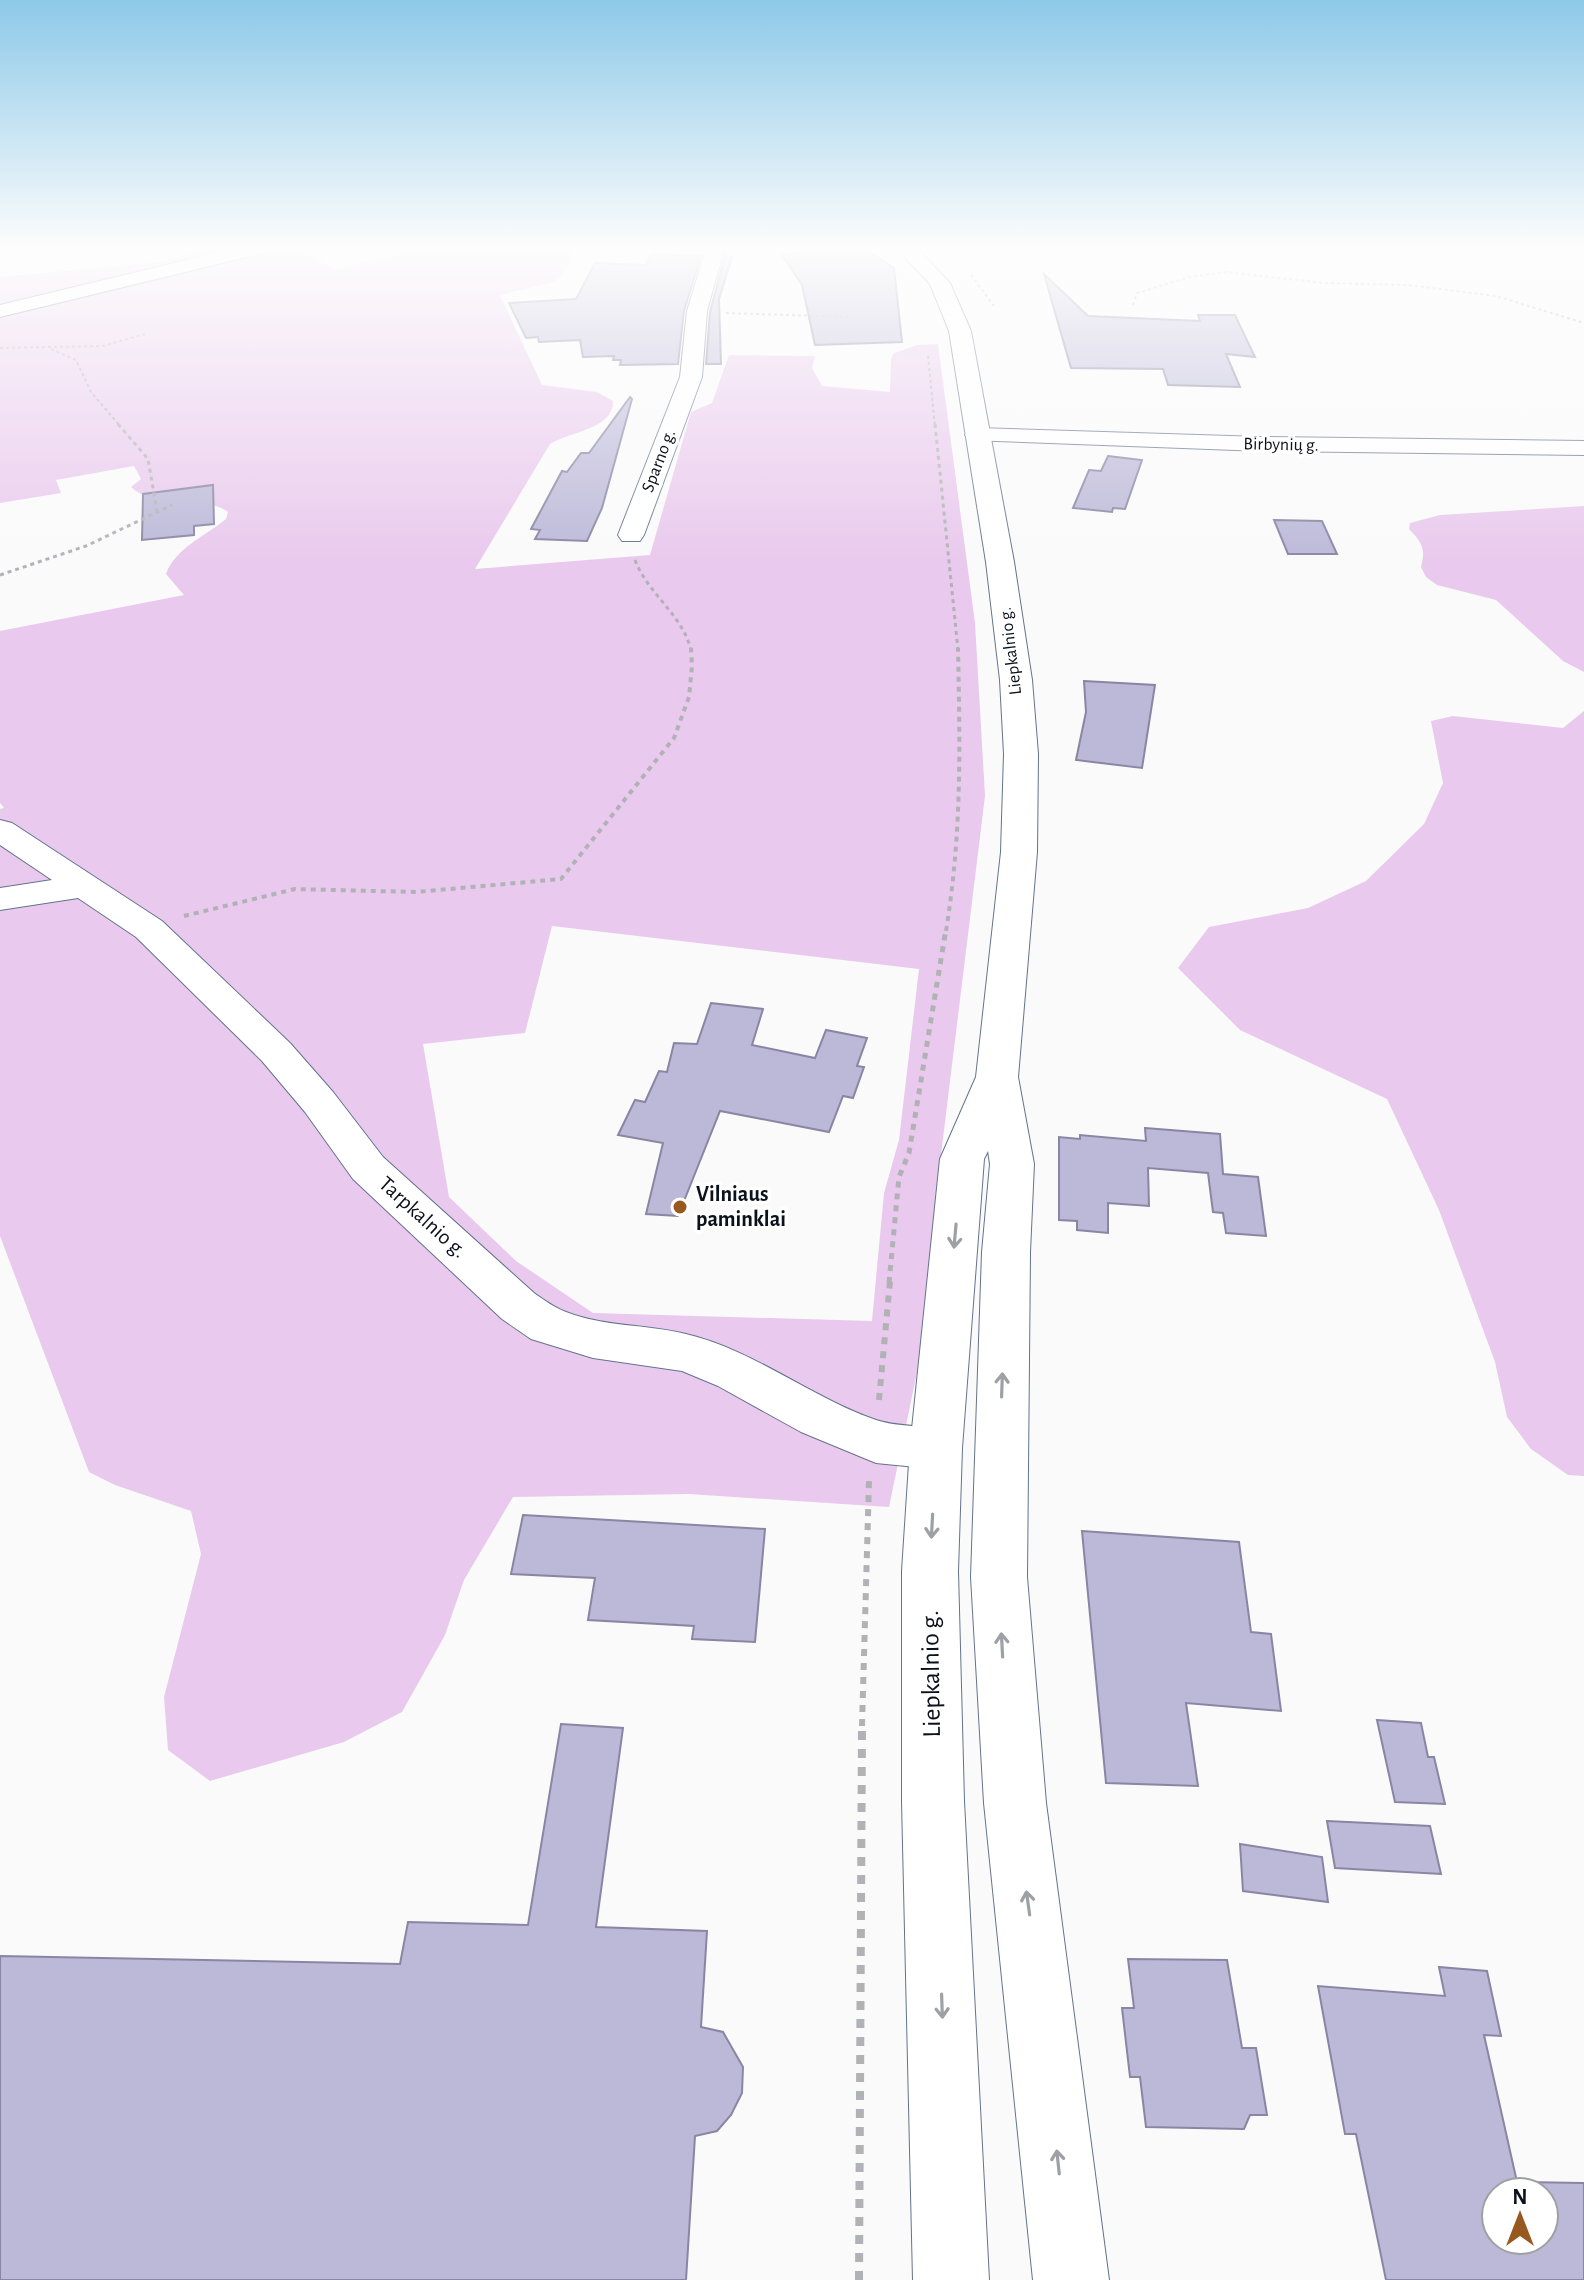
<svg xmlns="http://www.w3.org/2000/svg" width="1584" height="2280" font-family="'Alegreya Sans',sans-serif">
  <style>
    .green { fill: #e9c9ed; fill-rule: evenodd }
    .building { fill: #bcb8d8; stroke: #8985a3; stroke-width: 2; fill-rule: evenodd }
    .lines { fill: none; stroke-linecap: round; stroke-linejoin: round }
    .street-casing { stroke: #63738d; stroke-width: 2 }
    .primary-casing { stroke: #63738d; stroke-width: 2 }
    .path-far5 { stroke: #b0b2b5; stroke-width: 2; stroke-dasharray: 3 3; stroke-linecap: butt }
    .path-far4 { stroke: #b0b2b5; stroke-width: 3; stroke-dasharray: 4 4; stroke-linecap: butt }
    .path-far3 { stroke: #b0b2b5; stroke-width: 4; stroke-dasharray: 5 5; stroke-linecap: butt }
    .path-far2 { stroke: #b0b2b5; stroke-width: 5; stroke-dasharray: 6 6; stroke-linecap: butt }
    .path-far1 { stroke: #b0b2b5; stroke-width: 6; stroke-dasharray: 7 7; stroke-linecap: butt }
    .path { stroke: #b0b2b5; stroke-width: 8; stroke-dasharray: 9 9; stroke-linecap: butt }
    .street { fill: #fff; fill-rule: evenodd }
    .primary { fill: #fff; fill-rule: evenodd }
    .oneway { stroke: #9da0a4 }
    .poi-dot { fill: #985921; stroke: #fff; stroke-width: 3 }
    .labels { text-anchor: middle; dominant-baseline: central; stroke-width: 7; stroke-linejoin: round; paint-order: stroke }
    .far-street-label { font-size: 18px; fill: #0b121b; stroke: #fff }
    .poi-label { font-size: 22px; font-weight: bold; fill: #0b121b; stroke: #fff; text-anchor: start }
    .street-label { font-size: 22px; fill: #0b121b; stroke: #fff }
    .near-street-label { font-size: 26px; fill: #0b121b; stroke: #fff }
  </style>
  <rect width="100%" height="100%" fill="#fafafa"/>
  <g class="green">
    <path d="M214,246H288L337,270L429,246H576L560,278L553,282L500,295L542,385L597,392L613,401C614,429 568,432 550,444L475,569L650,555L691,412L712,403L729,355L815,356L812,368L822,386L890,392L891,359L894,353L917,345L938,344L975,623L985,796L939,1171L920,1358L889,1507L689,1494L513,1497L464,1580L445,1635L402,1712L344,1742L210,1781L168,1750L164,1697L201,1554L191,1511L115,1485L89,1472L0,1236V809L4,808L0,803V631L184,595L166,574C176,547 206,536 226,519L228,512C204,494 157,511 131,487L141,479L134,466L56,480L61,493L0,503V277L162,262ZM552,926L919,969L899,1140L884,1193L872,1321L593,1313L516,1261L449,1197L423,1044L525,1033Z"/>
    <path d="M1584,506V672L1563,661L1496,600L1437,585L1426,577L1421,567C1426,548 1422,543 1409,529L1410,523L1440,515Z"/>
    <path d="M1584,711V1476L1568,1475L1531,1449L1507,1417L1495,1362L1439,1210L1387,1099L1240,1030L1178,968L1209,927L1308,908L1366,881L1424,824L1443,783L1431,721L1453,716L1563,728Z"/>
  </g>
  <g class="building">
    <path d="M843,246H859L894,268L902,342L815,345L802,285L782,255Z"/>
    <path d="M651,254L701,256L684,311L678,364L620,365L621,360H613L614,356L583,357L580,340L539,342L538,337L526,338L509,303L576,299L595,263L646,265Z"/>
    <path d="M725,256L732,257L719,299L721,364H706L710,312Z"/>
    <path d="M1044,274L1088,316L1200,321L1198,315H1235L1255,357L1226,354L1240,387L1168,385L1163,369L1071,368Z"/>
    <path d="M630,397L632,399L602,508L587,541L535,539L540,530L531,529L562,471L567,472L581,453H589Z"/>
    <path d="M1108,456L1142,460L1125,509L1113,508L1112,512L1073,508L1089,470L1101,471Z"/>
    <path d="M213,485L214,524L194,526V535L142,540L143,494Z"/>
    <path d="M1274,520L1322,521L1337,554H1288Z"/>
    <path d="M1084,681L1155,685L1142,768L1076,760L1086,712Z"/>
    <path d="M711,1003L763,1009L752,1045L815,1058L826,1030L867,1038L857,1066L864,1067L853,1098L843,1096L829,1132L720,1111L678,1216L646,1214L663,1143L618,1135L635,1100L645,1102L659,1071L667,1072L674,1043L697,1044Z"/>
    <path d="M1145,1128L1220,1134L1223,1174L1258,1177L1266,1236L1226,1233L1223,1213L1213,1212L1208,1173L1148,1168L1149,1206L1108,1203V1233L1077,1230V1221L1059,1220V1137L1080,1139V1135L1146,1141Z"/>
    <path d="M523,1515L765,1529L755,1642L692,1639L694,1626L588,1620L595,1578L511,1574Z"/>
    <path d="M1082,1531L1239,1542L1251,1632L1271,1634L1281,1711L1186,1703L1198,1786L1106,1783Z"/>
    <path d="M1377,1720L1421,1723L1428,1757H1434L1445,1804L1395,1802Z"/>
    <path d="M561,1724L623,1728L596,1927L707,1931L701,2027L723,2032L743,2067L742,2093L731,2115L717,2131L695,2136L686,2280H0V1956L400,1964L408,1922L528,1925Z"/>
    <path d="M1327,1821L1430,1826L1441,1874L1335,1868Z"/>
    <path d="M1240,1844L1322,1857L1328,1902L1243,1891Z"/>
    <path d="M1128,1959L1227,1960L1242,2048H1256L1267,2115H1250L1244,2129L1146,2127L1140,2077H1130L1122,2008H1134Z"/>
    <path d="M1439,1967L1487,1971L1501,2036L1484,2035L1517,2182L1584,2183V2280H1386L1356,2134H1345L1318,1986L1445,1996ZM1496,2192H1544V2240H1496Z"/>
  </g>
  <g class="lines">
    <defs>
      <g id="street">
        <path d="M245,246H278L276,250L0,317V305Z"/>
        <path d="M707,246H725L707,311L702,377L644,535L640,541H622L618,535L680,377L687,311Z"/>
        <path d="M977,428L1262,437L1584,441V455L1262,451L969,440L965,435L969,430Z"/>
        <path d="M0,820L12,823L162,921L290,1043L333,1092L383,1157L534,1293C544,1300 555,1308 566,1312C604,1327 646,1324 686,1334C754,1350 810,1397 876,1420C900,1428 928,1424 954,1433L961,1448L954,1463L936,1469L876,1463L801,1432L718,1386L682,1371L593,1358L531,1339L502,1319L353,1179L305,1112L262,1061L136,937L78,898L0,910V888L52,880L0,845Z"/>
      </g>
      <path id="primary" d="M894,246H915L950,283L971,331L1014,562L1032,680L1038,754L1037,852L1018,1077L1034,1164L1030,1252L1027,1577L1046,1803L1109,2280H1033L984,1803L971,1577L982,1252L990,1164L988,1151L984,1159L962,1448L958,1571L964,1801L989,2280H913L902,1801V1571L910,1448L940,1159L976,1077L1001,852L1004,754L1000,680L986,562L949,331L930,284Z"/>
    </defs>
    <use href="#street" class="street-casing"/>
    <use href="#primary" class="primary-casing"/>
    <g class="path-far5">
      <path d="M978,246L1022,253"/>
      <path d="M947,250L975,246"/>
      <path d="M971,275L994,306"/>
      <path d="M1133,305L1137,293L1190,277L1225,272L1323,283L1408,285L1496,296L1584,323"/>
      <path d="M726,313L852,317"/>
      <path d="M0,348L103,346L145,334"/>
      <path d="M51,349L76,360L91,392L120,426"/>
      <path d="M928,356L935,426"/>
    </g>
    <g class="path-far4">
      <path d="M118,424L148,459L157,511"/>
      <path d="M935,424L958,650"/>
      <path d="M635,560C648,594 682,614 691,650"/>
      <path d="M0,575L86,546L172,505"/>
    </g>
    <g class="path-far3">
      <path d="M184,916L295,889L416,892L561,879L674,738L689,697L692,666L691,648"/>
      <path d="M946,931C962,832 960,747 958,648"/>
    </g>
    <path class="path-far2" d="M889,1283L899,1177L909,1153L946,929"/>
    <g class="path-far1">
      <path d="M879,1400L890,1281"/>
      <path d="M862,1726L869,1481"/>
    </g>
    <path class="path" d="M859,2280L862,1724"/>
    <use href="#street" class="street"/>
    <use href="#primary" class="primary"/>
  </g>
  <defs><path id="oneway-shaft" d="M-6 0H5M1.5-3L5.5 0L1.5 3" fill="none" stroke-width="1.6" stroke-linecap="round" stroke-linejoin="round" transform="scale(2)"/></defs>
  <g class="oneway">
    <use href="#oneway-shaft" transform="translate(955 1236) rotate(95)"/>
    <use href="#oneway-shaft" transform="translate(1002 1385) rotate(-88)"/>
    <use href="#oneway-shaft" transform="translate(932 1526) rotate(93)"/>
    <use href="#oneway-shaft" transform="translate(1002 1645) rotate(-93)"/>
    <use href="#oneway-shaft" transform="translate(1028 1903) rotate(-98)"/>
    <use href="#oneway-shaft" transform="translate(942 2006) rotate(88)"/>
    <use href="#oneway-shaft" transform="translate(1058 2162) rotate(-96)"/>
  </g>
  <linearGradient id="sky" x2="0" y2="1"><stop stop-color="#8dc9e8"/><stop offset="0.44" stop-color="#fdfdfd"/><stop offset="1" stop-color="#fdfdfd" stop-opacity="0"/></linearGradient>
  <rect width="1584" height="565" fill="url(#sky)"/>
  <circle class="poi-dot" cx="680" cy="1207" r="8"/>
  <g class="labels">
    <g class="far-street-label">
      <text transform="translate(1281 445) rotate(1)">Birbynių g.</text>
      <text transform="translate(659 461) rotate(-69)">Sparno g.</text>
      <text transform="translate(1011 651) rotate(-97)">Liepkalnio g.</text>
    </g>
    <g class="poi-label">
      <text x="696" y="1194">Vilniaus<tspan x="696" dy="25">paminklai</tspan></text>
    </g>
    <g class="street-label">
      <text transform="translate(423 1217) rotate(42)">Tarpkalnio g.</text>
    </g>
    <g class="near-street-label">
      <text transform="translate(931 1674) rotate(-91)">Liepkalnio g.</text>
    </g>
  </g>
  <g transform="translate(1520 2216)"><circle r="38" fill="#ffffff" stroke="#9da0a4" stroke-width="2"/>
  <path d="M0-6L14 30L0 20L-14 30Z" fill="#985921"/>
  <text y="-12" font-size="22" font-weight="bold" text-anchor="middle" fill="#0b121b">N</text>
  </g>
</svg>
